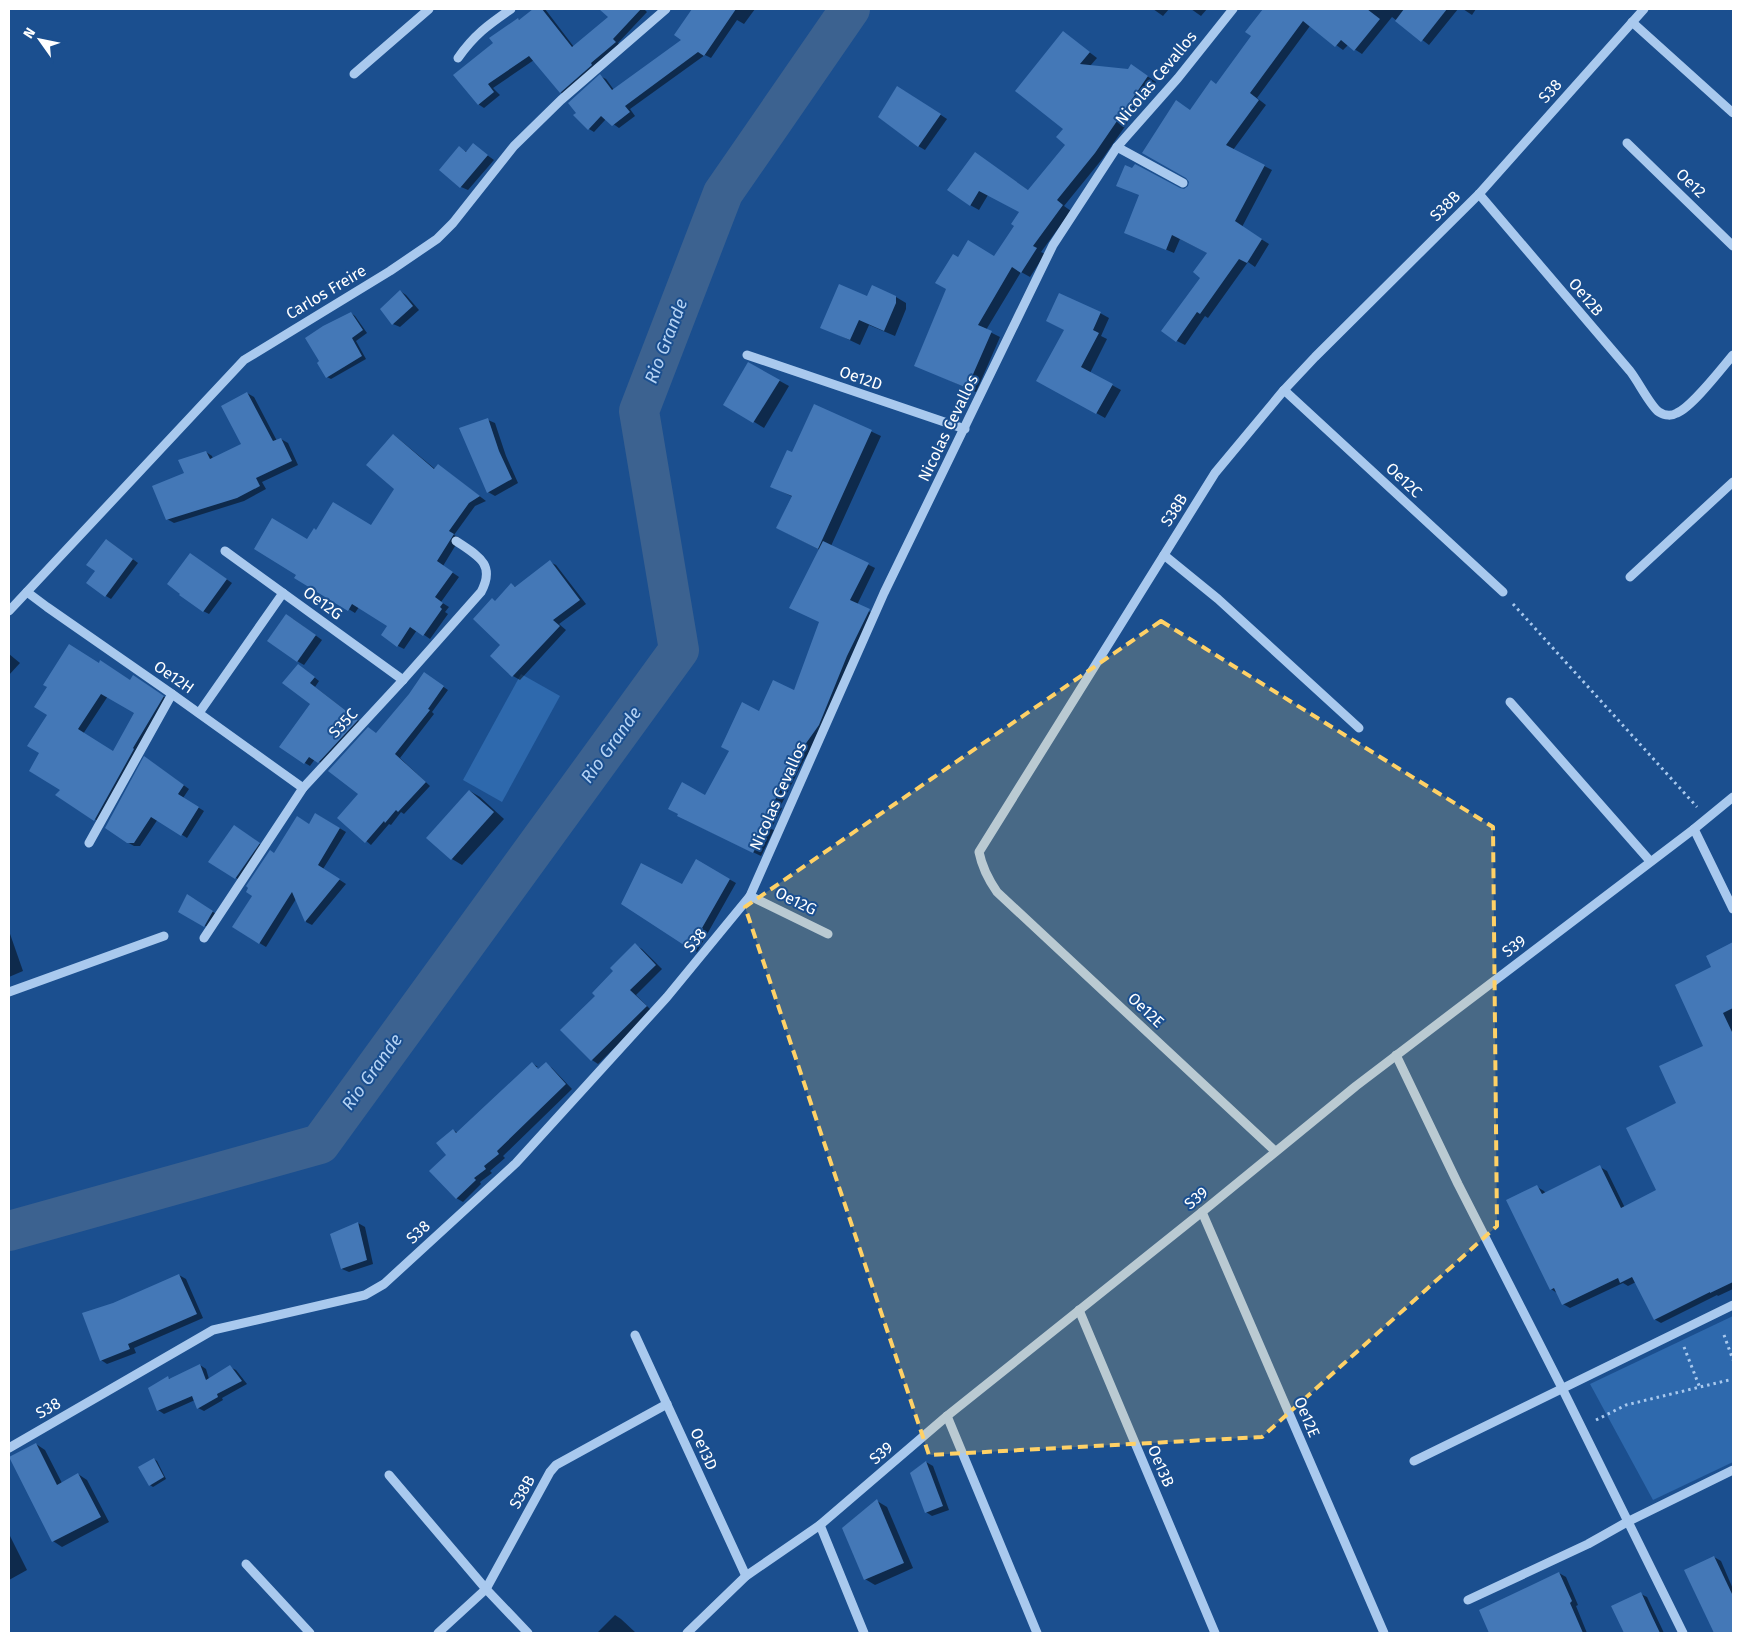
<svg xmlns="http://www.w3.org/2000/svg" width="1742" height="1642" font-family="'Fira Sans',sans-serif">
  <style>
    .green { fill: #2e69ad }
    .shadow { fill: #0007; fill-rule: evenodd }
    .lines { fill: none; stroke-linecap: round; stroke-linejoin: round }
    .river { stroke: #3c6290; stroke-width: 40 }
    .building { fill: #4478b7; fill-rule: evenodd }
    .path { stroke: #a9c9ee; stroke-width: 3; stroke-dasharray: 2.5 4; stroke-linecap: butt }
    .minor { stroke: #a9c9ee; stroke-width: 9 }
    .marked { fill: #ffd166; fill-opacity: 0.2; stroke: #ffd166; stroke-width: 4; stroke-dasharray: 10 6; stroke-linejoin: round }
    .labels { text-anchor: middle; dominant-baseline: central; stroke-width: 4; stroke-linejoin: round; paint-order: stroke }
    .street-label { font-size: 16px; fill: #fff; stroke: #1b4f8f }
    .water-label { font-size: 18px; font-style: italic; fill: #b5d3f5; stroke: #1b4f8f }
  </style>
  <rect width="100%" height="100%" fill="#1b4f8f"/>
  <g class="green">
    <path d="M521,674L560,696L502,802L463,780Z"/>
    <path d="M1733,1316V1462L1653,1500L1590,1384Z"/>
  </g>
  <g class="shadow">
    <path d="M535,9H545L574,47L610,17L606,13L610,9H644L647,12L618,43L621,46L566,95L560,92L534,60L493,88L500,95L484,108L478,104L495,43L518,19L520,20Z"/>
    <path d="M699,9H755L744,24L737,20L711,58L705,55L630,109L635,116L619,128L606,119L594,132L589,129L600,76L606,79L614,90L683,40L678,36Z"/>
    <path d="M1153,9H1169L1163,16Z"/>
    <path d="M1191,9H1207L1201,16Z"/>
    <path d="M1265,9H1285L1287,10L1289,9H1458L1429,45L1392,17L1362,54L1348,45L1343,50L1310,26L1257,98L1266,105L1233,150L1272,170L1242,227L1269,244L1255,267L1248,262L1208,318L1205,316L1185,345L1177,341L1202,277L1208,253L1180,239L1174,253L1125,232L1180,190H1186L1189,187L1191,111L1217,85L1253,36L1247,32Z"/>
    <path d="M1463,9H1476L1472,15Z"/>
    <path d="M1063,32L1097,58L1090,66L1128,70L1132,66L1156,82L1103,158L1064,206L1071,211L1041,252L1045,254L1030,277L1021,272L986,330L1000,337L976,392L915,365L959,259L995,257L1016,226L1021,212L988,195L979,210L970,205L975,153L1029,191L1066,145Z"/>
    <path d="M904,91L947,119L925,150L918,146Z"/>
    <path d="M473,145L494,160L468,190L461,187L459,148L467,152Z"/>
    <path d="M400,291L406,295L419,310L400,327L393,324Z"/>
    <path d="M896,297L906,303V309L895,336L869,325L860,345L822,327L868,298Z"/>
    <path d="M351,313L355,316L367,333L356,341L366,359L331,379L327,377Z"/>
    <path d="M1100,313L1109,318L1101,336L1107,339L1090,373L1121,390L1105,418L1038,380Z"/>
    <path d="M749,364L789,386L764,428L725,404Z"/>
    <path d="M247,393L254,397L277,441L281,439L288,443L298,465L262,482L266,489L244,501L174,523L167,519L185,474L206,452L212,456L213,459L243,444Z"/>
    <path d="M814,405L881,436L831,546L875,568L857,605L876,615L825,729L804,760L780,807L782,808L771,829L774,830L761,856L686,820L705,797L760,712L794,691L821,622L820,550L787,533L793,497L781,491L792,454Z"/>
    <path d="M488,420L495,423L506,456L518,483L495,496L488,492Z"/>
    <path d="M394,435L435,469L445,470L486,501L475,506L454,535L460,538L443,566L459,577L441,602L449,607L445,612L448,614L430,639L417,630L404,649L398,646L389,626L359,607L355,613L296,577L308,541L371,527L395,488Z"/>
    <path d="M107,540L138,563L111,599L106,596Z"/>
    <path d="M196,558L232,583L209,614L203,611Z"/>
    <path d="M550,562L556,565L586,604L559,624L566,630L520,680L513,676L492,656L502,645L496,602L511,585L516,587Z"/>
    <path d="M293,619L322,640L304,665L297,661Z"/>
    <path d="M9,654L20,663L9,675Z"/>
    <path d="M99,664L131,681L139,680L169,700L101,823L57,795L62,790L30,771ZM108,696L136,713L114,753L83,734Z"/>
    <path d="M304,669L319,681L315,687L363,724L324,765L315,759L310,766L305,763L311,704Z"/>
    <path d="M429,677L448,690L432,712L434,714L400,758L430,786L404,814L401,812L391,825L389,824L371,845L339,818L360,794Z"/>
    <path d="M150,761L189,789L183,798L204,811L187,838L158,819L140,846H134L127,842Z"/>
    <path d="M470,791L480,797L504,819L462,865L452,859L428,837Z"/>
    <path d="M316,814L346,832L323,869L346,884L312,925L306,922L296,899L266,947L233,927L253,895L275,854L309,825Z"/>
    <path d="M240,830L264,847L241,881L210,862Z"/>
    <path d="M697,861L736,883L697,952L622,903L682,886Z"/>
    <path d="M194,899L219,916L211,929L180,912Z"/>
    <path d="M9,931L23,971L9,977Z"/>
    <path d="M1733,944V1289L1718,1296L1717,1295L1661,1323L1654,1319L1636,1282L1628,1286L1623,1283L1570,1308L1563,1304L1557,1293L1551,1289L1537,1187L1544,1191L1546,1194L1600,1167L1607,1171L1625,1208L1658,1191L1678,1103L1704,1047L1713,968L1708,957Z"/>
    <path d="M635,945L642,949L662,969L636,995L652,1011L598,1064L592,1060L597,996Z"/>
    <path d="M533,1064L538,1067H535L542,1074L543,1072L539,1067L540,1069L546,1064L552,1068L572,1089L503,1156L505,1158L490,1171L492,1173L480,1182L481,1184L463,1202L456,1198L448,1155L453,1130L458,1133Z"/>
    <path d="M358,1223L365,1227L373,1264L349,1272L342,1269Z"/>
    <path d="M179,1275L186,1279L203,1318L134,1348L136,1353L107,1364L101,1360L114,1304Z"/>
    <path d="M200,1365L206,1369L209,1379L230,1367L236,1370L247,1384L222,1398L223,1400L204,1411L198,1408L195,1400L164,1414L158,1410L168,1378L172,1380Z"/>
    <path d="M36,1444L45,1450L62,1483L78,1474L87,1480L109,1522L62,1547L53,1541Z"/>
    <path d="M154,1459L157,1461L166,1479L153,1487L150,1485Z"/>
    <path d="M926,1462L933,1466L949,1510L932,1516L926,1512Z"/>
    <path d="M877,1501L887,1507L913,1568L875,1585L865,1579Z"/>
    <path d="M9,1534L27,1570L9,1580Z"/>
    <path d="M1714,1557L1721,1561L1733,1589V1633H1716L1686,1571Z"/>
    <path d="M1559,1573L1566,1577L1578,1605L1576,1606L1587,1633H1555L1550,1620L1519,1633H1490L1481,1611Z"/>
    <path d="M1641,1594L1647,1597L1664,1633H1626L1613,1607Z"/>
    <path d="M615,1615L621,1619L636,1633H597Z"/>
  </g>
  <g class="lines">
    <path class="river" d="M9,1231L320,1144L679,650L639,411L723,193L850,9"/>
  </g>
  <g class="building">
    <path d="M533,9H542L572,47L608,17L599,9H641L613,39L616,42L591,63L592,65L560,93L529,56L488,84L494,92L478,105L453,75L493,43L489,38L518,18L519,20Z"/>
    <path d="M692,9H736L704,56L698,52L625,106L630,112L612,126L601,116L588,130L573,115L576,113L568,103L600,74L612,90L681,40L674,35Z"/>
    <path d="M1263,9H1367L1380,19L1354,51L1341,40L1335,47L1303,21L1250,93L1259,100L1226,145L1265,165L1235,221L1262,239L1247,263L1239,259L1200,314L1197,312L1176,342L1161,331L1200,278L1193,272L1207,253L1172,235L1166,250L1124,233L1139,195L1116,186L1125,165L1132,168L1135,164L1180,188L1184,189L1188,186L1189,182L1186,178L1142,153L1176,100L1190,110L1211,80L1216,84L1251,36L1245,32Z"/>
    <path d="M1404,9H1447L1421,42L1395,21Z"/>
    <path d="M1063,31L1090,52L1080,64L1128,69L1131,64L1148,76L1095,153L1057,200L1063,205L1033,246L1037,248L1021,273L1012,267L978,325L992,331L967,388L914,366L946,289L935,283L953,254L958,257L968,240L994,256L1014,226L1011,224L1019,212L979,191L970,206L947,190L975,152L1028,190L1065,145L1056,137L1063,129L1015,91Z"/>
    <path d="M897,86L941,114L918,147L878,117Z"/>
    <path d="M473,143L488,155L460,188L439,170L459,146L466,152Z"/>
    <path d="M839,284L867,296L872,285L896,296V303L884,331L859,320L850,340L820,328Z"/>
    <path d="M400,290L413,306L392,325L380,309Z"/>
    <path d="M1059,293L1101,312L1093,330L1099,333L1081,367L1113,384L1096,414L1036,381L1064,330L1046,321Z"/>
    <path d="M351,312L363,330L352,338L362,356L326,378L317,363L319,361L305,338L323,326Z"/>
    <path d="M748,362L780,380L753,423L723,405Z"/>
    <path d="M247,392L273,441L281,438L292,461L256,478L260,486L237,498L166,520L152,486L184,473L178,460L206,451L210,459L241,444L221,406Z"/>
    <path d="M814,404L872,430L818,549L776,528L792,496L770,487L787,450L792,452Z"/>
    <path d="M488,418L499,451L512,479L487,493L459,428Z"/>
    <path d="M393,434L434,469L438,464L480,496L469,503L449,531L454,534L437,561L453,572L435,597L443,603L440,607L442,609L423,636L410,627L397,647L381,635L387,626L352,604L348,611L294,578L296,575L254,549L272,518L307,539L314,528L316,530L333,502L371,525L394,489L366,465Z"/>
    <path d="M106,539L133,559L105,597L86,583L95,571L86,565Z"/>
    <path d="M823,541L869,563L850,600L870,609L847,656L819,725L797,756L774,802L776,803L765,824L767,825L753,853L677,816L678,814L668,809L682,782L705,795L729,751L721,747L742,702L759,711L773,680L794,690L819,622L789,608Z"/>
    <path d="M190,553L227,579L203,612L179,595L180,594L167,584Z"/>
    <path d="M550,560L580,600L553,620L560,626L512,677L490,656L500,645L473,619L492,598L495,601L511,583L515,587Z"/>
    <path d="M286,614L316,635L297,662L267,641Z"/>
    <path d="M69,644L99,663L100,660L130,680L133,675L164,696L133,748L134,749L94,821L55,795L60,790L29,771L39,753L27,746L47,715L34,707L47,687L43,685ZM101,694L134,713L113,751L78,729Z"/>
    <path d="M298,664L315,677L310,683L358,720L318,763L309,757L304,764L279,747L310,704L282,683Z"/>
    <path d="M424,672L444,686L428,709L430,710L395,754L426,782L398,812L396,810L385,823L384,821L365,843L337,818L358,794L328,771L368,727L376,733L409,694Z"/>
    <path d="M144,756L184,785L178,794L199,807L181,836L151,817L134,843H127L105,828Z"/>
    <path d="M469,790L494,812L451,860L426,838Z"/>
    <path d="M315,813L340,828L318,865L340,879L305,922L292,892L259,944L232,927L252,896L246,892L248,888L246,886L270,850L274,853L297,816L309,824Z"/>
    <path d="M234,825L260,843L235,879L208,862Z"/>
    <path d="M696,859L730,879L702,928L703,929L690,949L621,904L641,863L682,884Z"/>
    <path d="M187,894L213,911L204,927L178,912Z"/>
    <path d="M1733,942V1008L1723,1013L1733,1034V1282L1710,1293V1292L1654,1320L1632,1277L1620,1283L1618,1278L1562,1305L1554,1288L1550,1290L1506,1200L1537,1185L1542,1194L1600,1165L1621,1208L1656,1190L1626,1128L1676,1103L1659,1066L1703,1046L1675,985L1711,967L1706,956Z"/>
    <path d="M635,943L656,965L630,990L647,1006L591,1061L560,1030L595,996L592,993L613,971L610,968Z"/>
    <path d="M532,1062L538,1069L546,1062L566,1084L497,1151L499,1154L484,1166L486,1169L474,1178L476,1180L456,1199L429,1171L446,1155L436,1143L453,1129L456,1133Z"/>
    <path d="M358,1222L367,1260L341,1269L330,1234Z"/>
    <path d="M179,1274L197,1314L128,1344L130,1349L100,1361L82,1313L113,1303Z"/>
    <path d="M200,1364L206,1380L230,1365L242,1381L217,1394L218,1397L197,1409L192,1396L157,1411L148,1388L168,1376L169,1379Z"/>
    <path d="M36,1443L57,1485L78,1473L101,1517L52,1542L9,1457Z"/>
    <path d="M154,1458L164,1477L149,1486L138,1467Z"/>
    <path d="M926,1461L943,1506L925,1513L910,1473Z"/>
    <path d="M877,1499L904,1563L864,1580L842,1528Z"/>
    <path d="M1714,1556L1733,1596V1633H1714L1684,1570Z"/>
    <path d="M1559,1572L1572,1601L1570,1603L1583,1633H1489L1479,1610Z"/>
    <path d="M1641,1592L1651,1614L1660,1633H1624L1611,1606Z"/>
  </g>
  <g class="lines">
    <g class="path">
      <path d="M1513,604L1697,807"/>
      <path d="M1724,1335L1733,1360"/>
      <path d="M1684,1347L1700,1388"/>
      <path d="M1596,1420L1626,1405L1733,1379"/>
    </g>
    <g class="minor">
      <path d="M1632,22L1733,113"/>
      <path d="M458,58C474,35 488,25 511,9"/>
      <path d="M354,74L429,9"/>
      <path d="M1627,143L1733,246"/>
      <path d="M1117,147L1183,183"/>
      <path d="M1479,194L1630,371C1638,381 1651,407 1659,412C1665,416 1672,416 1677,413C1692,407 1721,369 1733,355"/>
      <path d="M747,355L965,429"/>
      <path d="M1284,390L1503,592"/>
      <path d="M225,551L403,680"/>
      <path d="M1164,555L1218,599L1359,728"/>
      <path d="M1630,577L1733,482"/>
      <path d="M27,592L47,607L172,694L303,788"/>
      <path d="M9,611L244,360L390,271L437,239L453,223L514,146L561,100L666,9"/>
      <path d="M1510,702L1650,861"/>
      <path d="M199,713L283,593"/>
      <path d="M1694,829L1733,909"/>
      <path d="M89,843L172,694"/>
      <path d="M750,896L828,934"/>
      <path d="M204,938L303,788L403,680L481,592C496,564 478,556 456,541"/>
      <path d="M9,992L164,936"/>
      <path d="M1396,1055L1458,1184L1562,1388L1683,1633"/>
      <path d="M1275,1151L997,892C988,879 982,867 979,852L1215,473L1284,390L1315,357L1479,194L1644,9"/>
      <path d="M1202,1212L1384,1633"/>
      <path d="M1079,1310L1215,1633"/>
      <path d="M635,1335L746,1576"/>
      <path d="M947,1416L1037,1633"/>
      <path d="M9,1448L213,1330L365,1295L384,1284L516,1163L667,997L750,896L884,593L1053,245L1117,147L1178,78L1233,9"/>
      <path d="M1414,1461L1733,1305"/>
      <path d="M389,1475L486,1589L528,1633"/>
      <path d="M820,1525L864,1633"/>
      <path d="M246,1564L310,1633"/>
      <path d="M1468,1600L1588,1544L1627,1522L1733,1470"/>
      <path d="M438,1633L486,1589L550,1472L556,1465L667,1404"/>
      <path d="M687,1633L746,1576L820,1525L947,1416L1202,1212L1356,1086L1694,829L1733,797"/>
    </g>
  </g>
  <path class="marked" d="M1161,621L1493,827L1497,1226L1262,1437L929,1455L745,907Z"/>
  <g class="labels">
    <g class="street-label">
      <text transform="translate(1156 78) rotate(-50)">Nicolas Cevallos</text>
      <text transform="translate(1550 91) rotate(-48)">S38</text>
      <text transform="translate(1691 183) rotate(44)">Oe12</text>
      <text transform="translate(1445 206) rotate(-45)">S38B</text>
      <text transform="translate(326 292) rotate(-31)">Carlos Freire</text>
      <text transform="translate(1586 297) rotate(50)">Oe12B</text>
      <text transform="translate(861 378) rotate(19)">Oe12D</text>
      <text transform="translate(948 428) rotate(-64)">Nicolas Cevallos</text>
      <text transform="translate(1404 480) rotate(43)">Oe12C</text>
      <text transform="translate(1174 510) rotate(-58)">S38B</text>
      <text transform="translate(323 603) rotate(36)">Oe12G</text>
      <text transform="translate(174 677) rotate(35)">Oe12H</text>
      <text transform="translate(343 723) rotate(-47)">S35C</text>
      <text transform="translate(778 796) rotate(-66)">Nicolas Cevallos</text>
      <text transform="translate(796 901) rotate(26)">Oe12G</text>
      <text transform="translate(695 940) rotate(-51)">S38</text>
      <text transform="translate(1514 946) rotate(-37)">S39</text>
      <text transform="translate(1146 1010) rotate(43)">Oe12E</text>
      <text transform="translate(1196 1198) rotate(-40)">S39</text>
      <text transform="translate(418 1232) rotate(-43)">S38</text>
      <text transform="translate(48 1408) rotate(-30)">S38</text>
      <text transform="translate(1307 1417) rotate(67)">Oe12E</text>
      <text transform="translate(704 1449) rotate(66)">Oe13D</text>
      <text transform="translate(881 1453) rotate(-41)">S39</text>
      <text transform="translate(1161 1466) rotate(67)">Oe13B</text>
      <text transform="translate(522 1492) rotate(-61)">S38B</text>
    </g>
    <g class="water-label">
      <text transform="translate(666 341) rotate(-69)">Rio Grande</text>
      <text transform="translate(611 745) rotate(-54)">Rio Grande</text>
      <text transform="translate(372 1072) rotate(-54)">Rio Grande</text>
    </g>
  </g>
  <rect width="1742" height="1642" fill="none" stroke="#ffffff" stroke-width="20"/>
  <g transform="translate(40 40) rotate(303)" stroke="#1b4f8f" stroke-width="4" paint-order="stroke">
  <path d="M0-4L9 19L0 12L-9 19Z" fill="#ffffff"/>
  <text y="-8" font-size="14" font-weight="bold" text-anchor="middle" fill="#ffffff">N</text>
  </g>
</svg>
